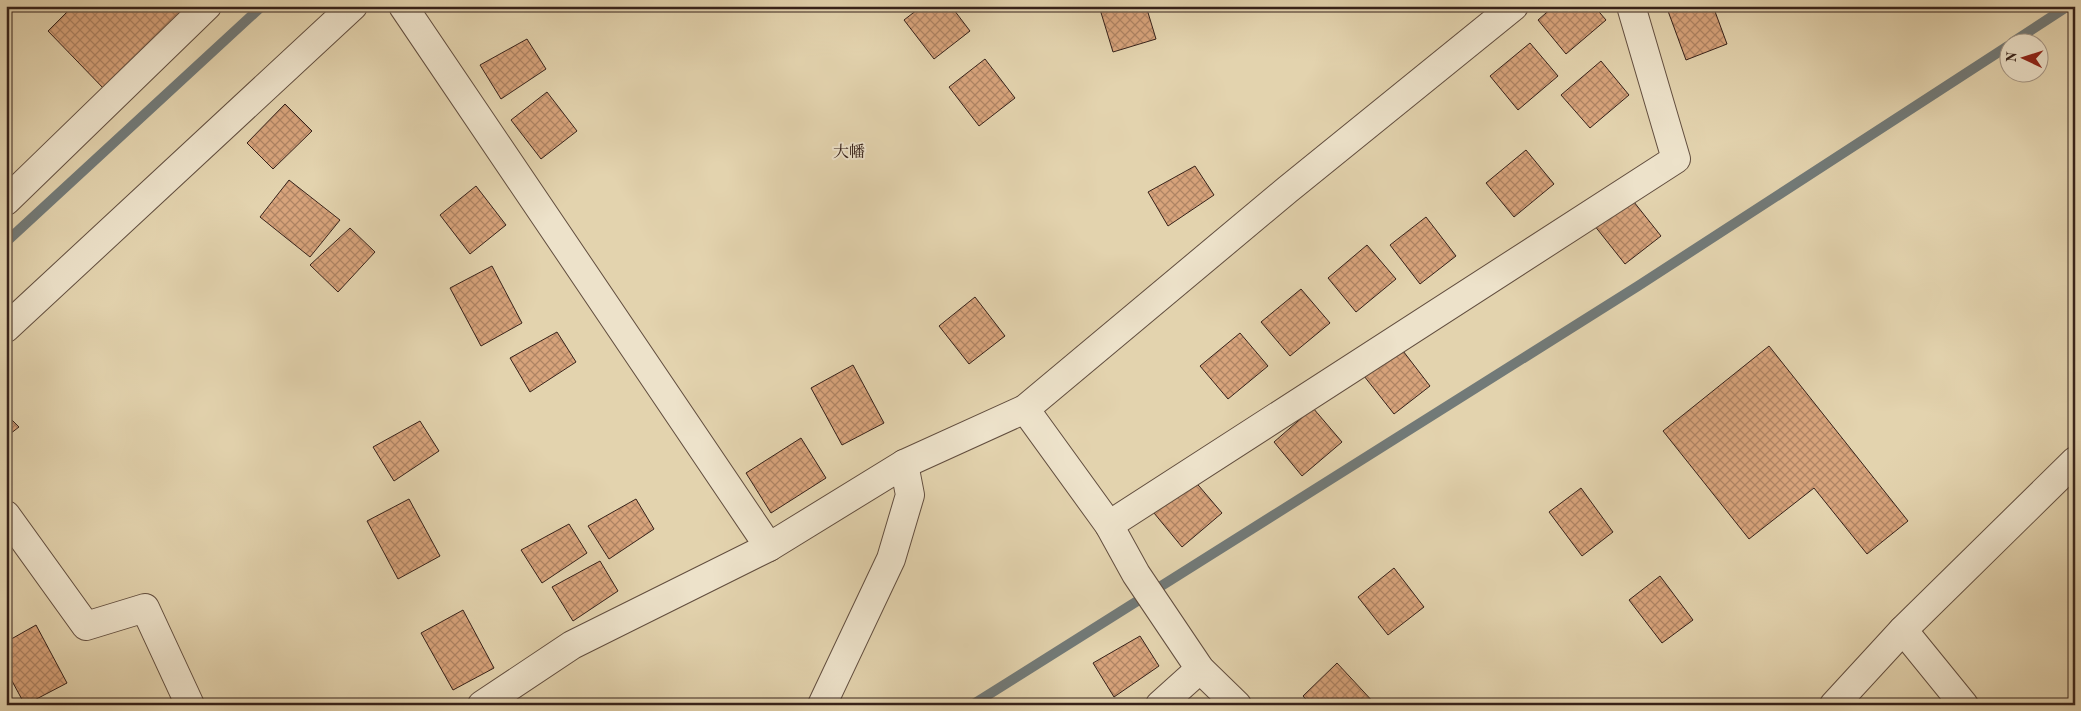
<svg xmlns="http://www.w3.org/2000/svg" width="2081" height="711" font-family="'Old Standard TT','Noto Serif JP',serif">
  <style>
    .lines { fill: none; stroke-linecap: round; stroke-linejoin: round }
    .stream { stroke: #727a78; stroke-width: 10 }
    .building { fill: url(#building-cross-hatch); stroke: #37221a }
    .minor-casing { stroke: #624e3f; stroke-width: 30 }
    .tertiary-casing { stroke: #624e3f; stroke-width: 30 }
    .minor { stroke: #ede2ca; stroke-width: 28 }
    .tertiary { stroke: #ede2ca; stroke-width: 28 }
    .labels { text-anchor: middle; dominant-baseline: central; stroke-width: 4; stroke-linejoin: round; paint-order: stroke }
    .quarter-label { font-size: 16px; fill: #37221a; stroke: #ede2ca }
  </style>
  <defs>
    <pattern id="building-cross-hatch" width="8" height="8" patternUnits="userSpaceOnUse" patternTransform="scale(1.25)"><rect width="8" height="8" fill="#d7a37b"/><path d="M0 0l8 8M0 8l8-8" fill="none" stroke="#af8464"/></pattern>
  </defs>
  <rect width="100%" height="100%" fill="#e3d3ae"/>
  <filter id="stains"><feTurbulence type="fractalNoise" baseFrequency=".004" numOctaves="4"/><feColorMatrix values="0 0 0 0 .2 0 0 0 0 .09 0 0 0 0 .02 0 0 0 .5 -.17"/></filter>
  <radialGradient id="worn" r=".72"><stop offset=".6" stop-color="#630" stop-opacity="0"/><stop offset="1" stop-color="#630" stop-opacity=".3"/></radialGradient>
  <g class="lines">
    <g class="stream">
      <path d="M2013,42L2068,6"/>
      <path d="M6,242L262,6"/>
      <path d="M972,705L1638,286L2008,46"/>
    </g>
  </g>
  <g class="building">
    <path d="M73,6H192L105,90L48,31Z"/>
    <path d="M922,6H951L970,31L934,59L904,20Z"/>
    <path d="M1099,6H1146L1156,39L1113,52Z"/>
    <path d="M1554,6H1594L1606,20L1566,54L1538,20Z"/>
    <path d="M1681,6H1713L1727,44L1686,60L1668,11Z"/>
    <path d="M527,39L546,69L501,99L480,65Z"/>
    <path d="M1530,43L1558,76L1518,110L1490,76Z"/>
    <path d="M985,59L1015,98L979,126L949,87Z"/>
    <path d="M1601,61L1629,95L1590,128L1561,95Z"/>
    <path d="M547,92L577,131L541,159L511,120Z"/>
    <path d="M285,104L312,131L273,169L247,143Z"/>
    <path d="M1526,150L1554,184L1514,217L1486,183Z"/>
    <path d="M1195,166L1214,195L1168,226L1148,192Z"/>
    <path d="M289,180L340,220L310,257L260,217Z"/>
    <path d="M476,186L506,225L470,254L440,215Z"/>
    <path d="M1630,197L1661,236L1625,264L1594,225Z"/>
    <path d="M1426,217L1456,256L1420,284L1390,245Z"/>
    <path d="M350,228L375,252L338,292L310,265Z"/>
    <path d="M1367,245L1396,279L1356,312L1328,278Z"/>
    <path d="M492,266L522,323L481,346L450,288Z"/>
    <path d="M1301,289L1330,323L1290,356L1261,322Z"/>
    <path d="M975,297L1005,336L969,364L939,326Z"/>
    <path d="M557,332L576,362L530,392L510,358Z"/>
    <path d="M1240,333L1268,366L1228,399L1200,366Z"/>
    <path d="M1769,346L1908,521L1867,554L1814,488L1749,539L1663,431Z"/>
    <path d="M1400,347L1430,386L1394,414L1364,376Z"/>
    <path d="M853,365L884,423L842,445L811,388Z"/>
    <path d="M1313,408L1342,442L1302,476L1274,442Z"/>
    <path d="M6,414L19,427L6,437Z"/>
    <path d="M420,421L439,451L394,481L373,447Z"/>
    <path d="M801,438L826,478L771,513L746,473Z"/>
    <path d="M1193,479L1222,513L1182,547L1154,513Z"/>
    <path d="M1581,488L1613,532L1582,556L1549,512Z"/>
    <path d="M409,499L440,556L398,579L367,521Z"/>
    <path d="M636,499L654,529L609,559L588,526Z"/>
    <path d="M569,524L587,553L542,583L521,550Z"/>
    <path d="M600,561L618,591L573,621L552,587Z"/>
    <path d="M1394,568L1424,607L1388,635L1358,597Z"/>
    <path d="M1660,576L1693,620L1662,643L1629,600Z"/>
    <path d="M463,610L494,668L453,690L421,633Z"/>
    <path d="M36,625L67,683L25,705L6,670V642Z"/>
    <path d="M1140,636L1159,666L1114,697L1093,663Z"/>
    <path d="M1337,663L1376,705H1311L1303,696Z"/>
  </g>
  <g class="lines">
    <defs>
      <g id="minor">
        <path d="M403,6L769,547"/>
        <path d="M6,201L207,6"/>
        <path d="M1025,409L1109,525L1136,574L1200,669L1237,705"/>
        <path d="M6,515L86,626L145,608L190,705"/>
        <path d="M1109,525L1676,159L1631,6"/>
        <path d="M1903,630L1964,705"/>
        <path d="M482,705L572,645L769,547L904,464L1025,409L1287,190L1514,6"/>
        <path d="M822,705L891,559L910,495L904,464"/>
        <path d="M1160,705L1200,669"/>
        <path d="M1834,705L1903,630L2075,461"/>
      </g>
      <path id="tertiary" d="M6,328L353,6"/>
    </defs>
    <use href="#minor" class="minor-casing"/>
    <use href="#tertiary" class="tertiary-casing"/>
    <use href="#minor" class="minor"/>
    <use href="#tertiary" class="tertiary"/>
  </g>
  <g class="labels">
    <g class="quarter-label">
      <text x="849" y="153">大幡</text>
    </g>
  </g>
  <rect width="2081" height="711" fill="none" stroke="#e3d3ae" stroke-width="25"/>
  <rect x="8" y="8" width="2066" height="696" fill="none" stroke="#37221a" stroke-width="2.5"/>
  <rect x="12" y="12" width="2056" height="686" fill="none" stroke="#37221a"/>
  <g transform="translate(2024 58) rotate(274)"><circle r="24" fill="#ede2ca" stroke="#a49584"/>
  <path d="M0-4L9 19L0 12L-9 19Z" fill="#8f2418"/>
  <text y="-8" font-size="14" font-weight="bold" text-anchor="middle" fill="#37221a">N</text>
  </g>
  <rect width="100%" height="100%" filter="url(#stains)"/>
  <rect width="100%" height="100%" fill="url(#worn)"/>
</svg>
